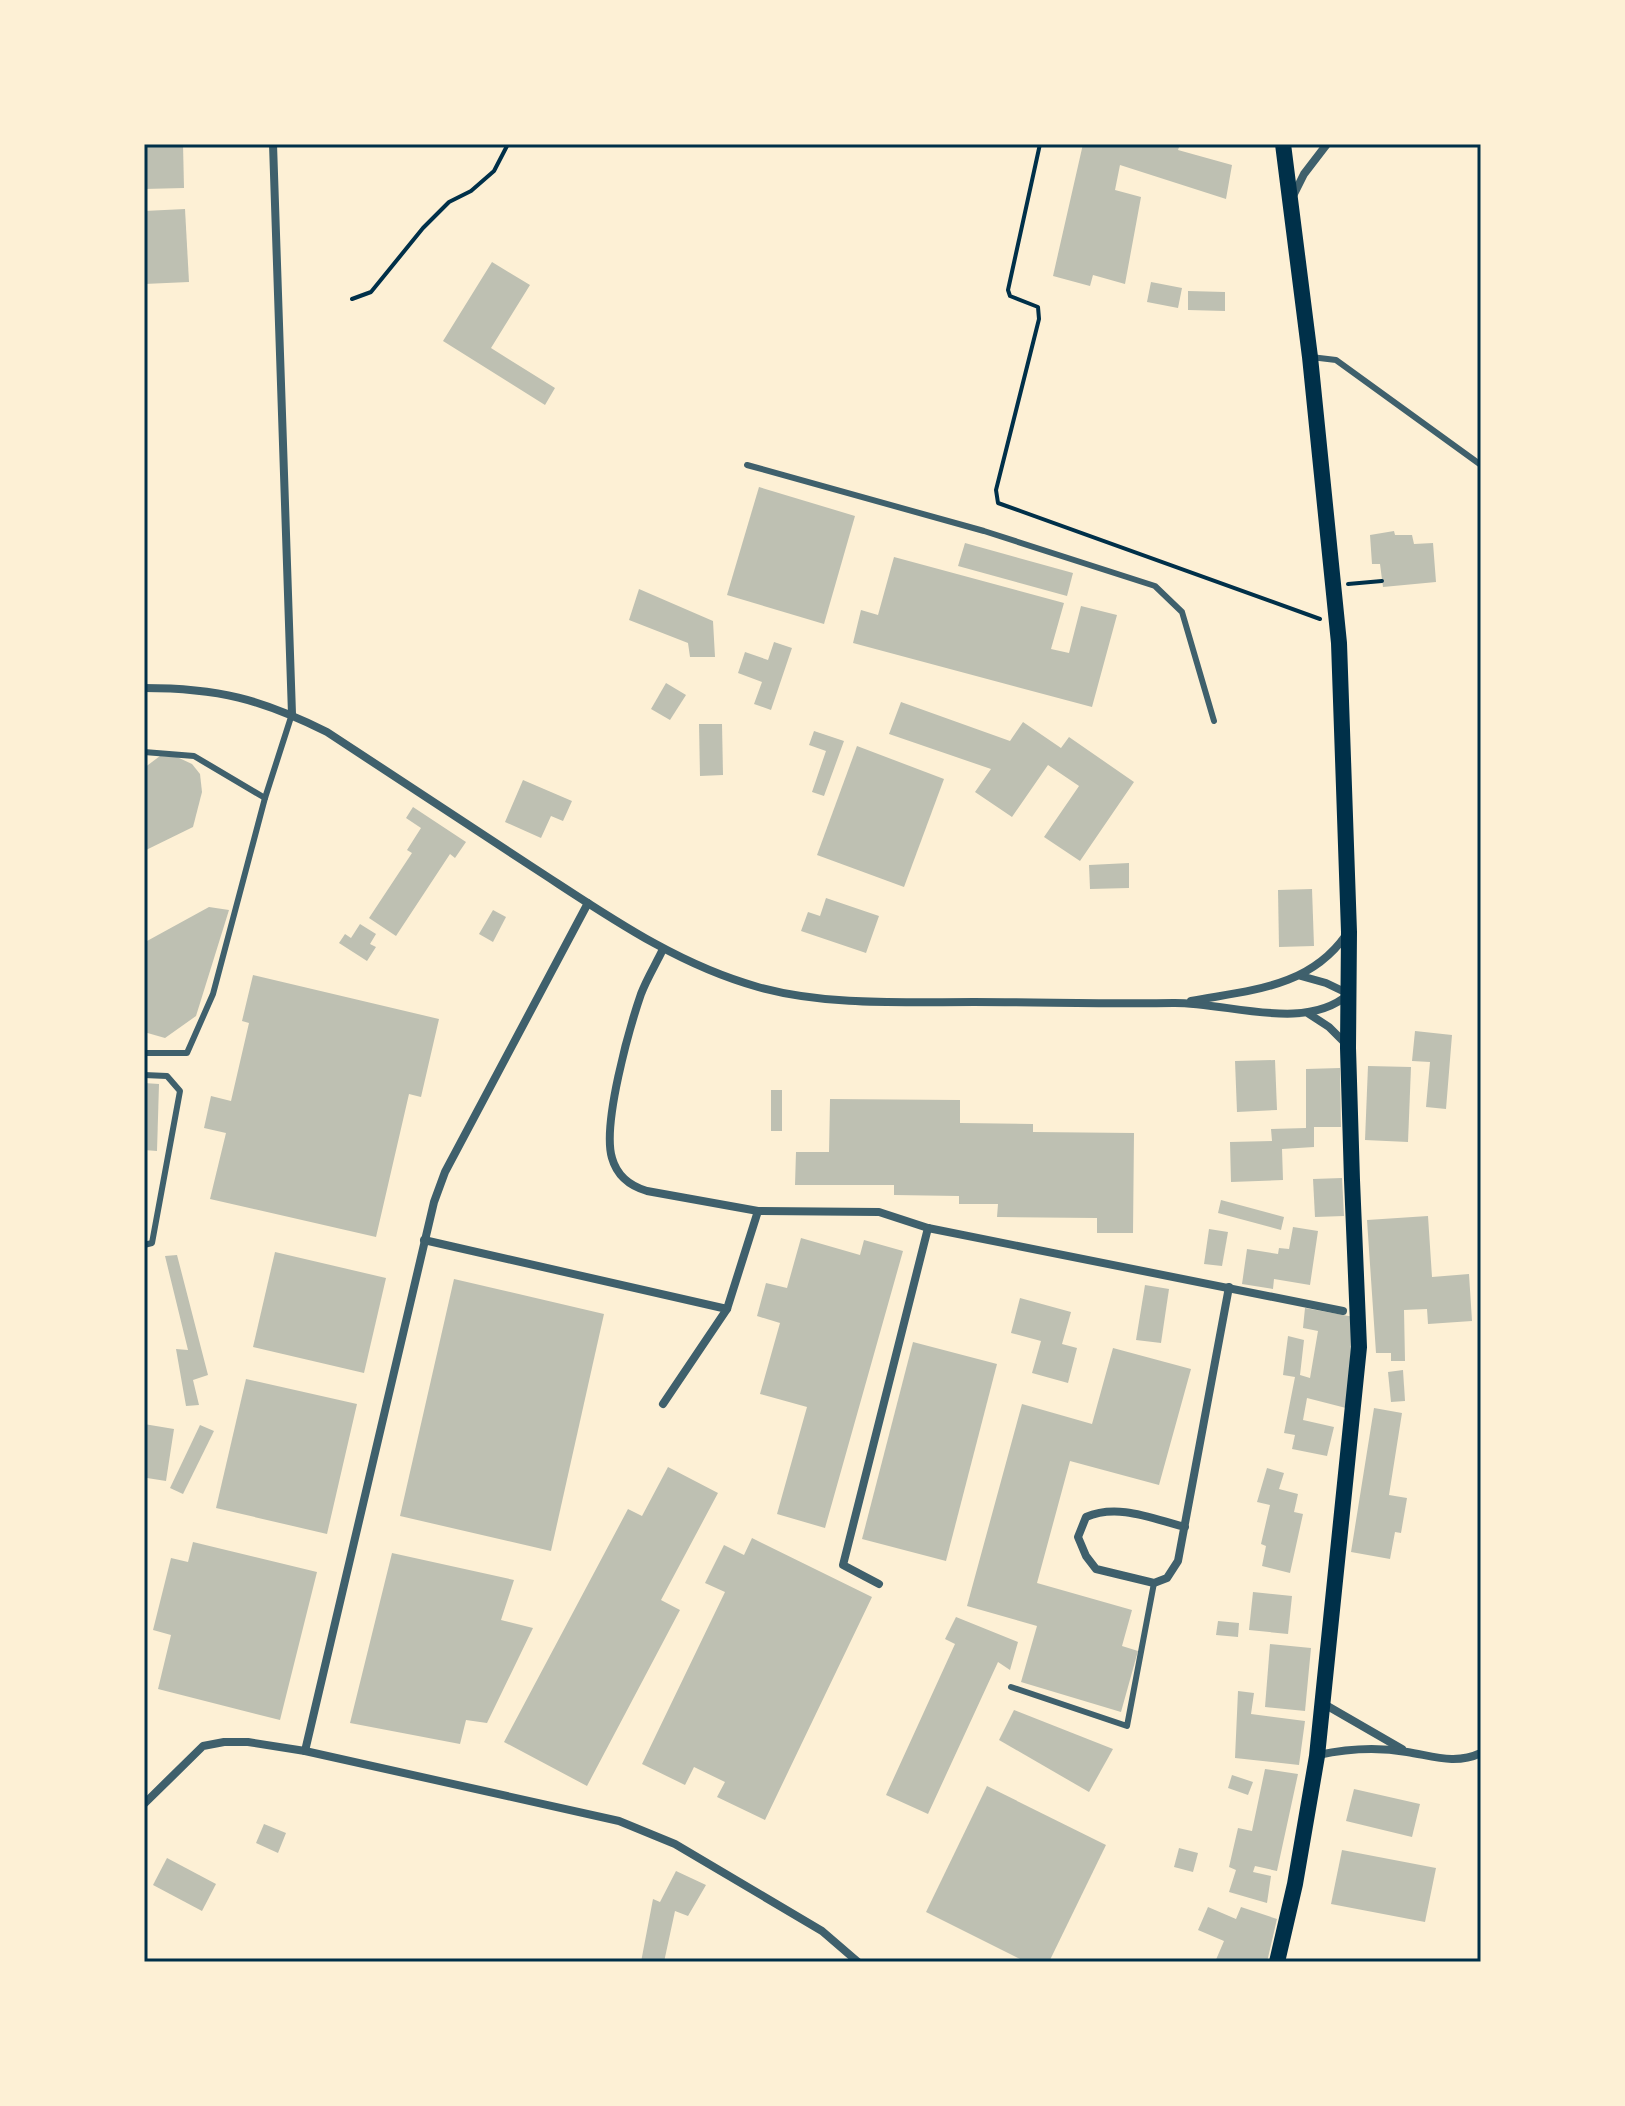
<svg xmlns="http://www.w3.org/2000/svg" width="1625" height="2106" font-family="'Alegreya Sans',sans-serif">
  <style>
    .building { fill: #bec0b2 }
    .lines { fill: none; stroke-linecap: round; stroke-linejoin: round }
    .path { stroke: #003049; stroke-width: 4 }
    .service { stroke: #3f606c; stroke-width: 6 }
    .minor { stroke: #3f606c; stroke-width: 8 }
    .secondary { stroke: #003049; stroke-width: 16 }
    .neatline { fill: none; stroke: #003049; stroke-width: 3 }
  </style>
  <rect width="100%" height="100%" fill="#fdf0d5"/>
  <g class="building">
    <path d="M144,144H183L184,188L144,189Z"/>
    <path d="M1083,144H1180L1178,150L1232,165L1226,199L1120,165L1115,190L1141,197L1125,284L1093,275L1090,286L1053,276Z"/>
    <path d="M185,209L189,282L144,284V211Z"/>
    <path d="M492,262L530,285L491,348L555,388L545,405L443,341Z"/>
    <path d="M1151,282L1182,288L1178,308L1147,302Z"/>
    <path d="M1188,291L1225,292V311L1188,310Z"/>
    <path d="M759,487L855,516L824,624L727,595Z"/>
    <path d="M1394,531L1395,535H1412L1414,544L1433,543L1436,582L1383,587L1380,564H1372L1370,535Z"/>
    <path d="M965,543L1073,573L1067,596L958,566Z"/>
    <path d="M894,557L1064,603L1051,649L1069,653L1081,606L1117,615L1092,707L853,643L861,610L878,615Z"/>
    <path d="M639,589L713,621L715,657H690L688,643L629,620Z"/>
    <path d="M774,642L792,648L771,710L754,704L762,682L738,673L745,652L768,660Z"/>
    <path d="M666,683L686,695L670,720L651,709Z"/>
    <path d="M901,702L1010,741L1023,722L1061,748L1069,737L1134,782L1080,861L1044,837L1079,786L1048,765L1012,817L975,792L991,769L889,734Z"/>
    <path d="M699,724H722L723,775L700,776Z"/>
    <path d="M814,731L844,741L824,796L812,792L826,751L809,745Z"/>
    <path d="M857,746L944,779L904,887L817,855Z"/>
    <path d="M160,756L177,757L192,764L200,774L202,792L193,827L144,851V768Z"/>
    <path d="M523,780L572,801L563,821L551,816L541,838L505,822Z"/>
    <path d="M413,807L466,842L455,858L450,854L396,936L369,918L412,853L407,850L421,828L406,818Z"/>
    <path d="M1129,863V888L1090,889L1089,865Z"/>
    <path d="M1312,889L1314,946L1279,947L1278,890Z"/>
    <path d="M826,898L879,916L866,953L801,931L808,912L820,916Z"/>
    <path d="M209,907L229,910L196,1016L165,1038L144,1032V941H147Z"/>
    <path d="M493,910L506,917L493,942L479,934Z"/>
    <path d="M360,924L376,934L370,944L376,947L367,961L339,943L345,934L351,938Z"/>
    <path d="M253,975L439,1019L421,1097L409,1094L376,1237L210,1199L226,1133L204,1128L211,1096L231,1101L249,1023L242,1021Z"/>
    <path d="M1415,1031L1452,1035L1446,1109L1426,1107L1430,1062L1412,1061Z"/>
    <path d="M1275,1060L1277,1110L1237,1112L1235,1061Z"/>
    <path d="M1368,1066L1411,1067L1408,1142L1365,1140Z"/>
    <path d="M1340,1068L1341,1127H1314V1147L1282,1149L1283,1180L1231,1182L1230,1142L1272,1141L1271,1129L1306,1128V1069Z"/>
    <path d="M144,1083L159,1084L157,1151L144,1150Z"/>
    <rect x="771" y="1090" width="11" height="41"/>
    <path d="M830,1099L960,1100V1123L1033,1124V1132L1134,1133L1133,1233H1097V1218L997,1217L998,1204H959V1196L894,1195V1185H795L796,1152H829Z"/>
    <path d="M1342,1178L1344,1216L1315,1217L1313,1179Z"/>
    <path d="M1221,1200L1284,1217L1281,1230L1218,1213Z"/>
    <path d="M1428,1216L1432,1277L1469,1274L1472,1321L1428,1324L1427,1309L1404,1310L1405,1361H1391V1353H1376L1367,1220Z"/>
    <path d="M1293,1227L1318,1231L1310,1285L1274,1279L1273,1289L1242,1284L1247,1249L1278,1254L1279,1248L1289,1249Z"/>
    <path d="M1209,1229L1228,1232L1222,1266L1204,1264Z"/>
    <path d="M801,1238L860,1255L864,1240L903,1251L825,1528L777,1514L807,1407L760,1394L780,1323L757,1316L766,1283L787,1288Z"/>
    <path d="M275,1252L386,1278L364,1373L253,1347Z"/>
    <path d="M177,1255L208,1375L193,1380L199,1405L186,1406L176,1349L188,1350L165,1256Z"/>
    <path d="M454,1279L604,1314L551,1551L400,1516Z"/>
    <path d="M1145,1285L1169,1289L1161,1343L1136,1340Z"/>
    <path d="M1020,1298L1071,1312L1062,1344L1077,1348L1068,1383L1032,1373L1041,1341L1011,1333Z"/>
    <path d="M1305,1308L1354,1317L1346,1408L1307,1398L1303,1420L1334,1427L1327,1456L1292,1449L1295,1435L1284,1433L1295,1377L1283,1375L1288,1336L1304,1340L1300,1375L1310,1378L1318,1331L1303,1328Z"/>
    <path d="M913,1342L997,1364L946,1561L862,1539Z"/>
    <path d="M1113,1348L1191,1369L1159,1485L1070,1461L1037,1583L1132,1610L1122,1646L1138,1651L1121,1712L1021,1682L1037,1626L967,1606L1022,1404L1092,1424Z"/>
    <path d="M1403,1370L1405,1401L1391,1402L1388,1372Z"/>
    <path d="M246,1379L357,1404L327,1534L216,1508Z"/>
    <path d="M1374,1408L1402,1413L1389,1495L1407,1498L1401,1533L1395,1532L1390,1559L1351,1552Z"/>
    <path d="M144,1424L174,1429L166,1481L147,1478L146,1487Z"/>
    <path d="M200,1425L214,1431L183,1494L170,1488Z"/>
    <path d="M668,1467L718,1493L661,1600L680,1610L587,1786L504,1742L628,1509L642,1516Z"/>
    <path d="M1267,1468L1284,1473L1279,1489L1298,1494L1294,1512L1303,1514L1290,1573L1262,1566L1266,1546L1261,1544L1270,1505L1257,1502Z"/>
    <path d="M752,1538L872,1597L765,1820L717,1797L725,1782L694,1767L685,1785L642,1764L725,1592L705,1583L724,1545L744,1555Z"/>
    <path d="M193,1542L317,1572L280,1720L158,1689L171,1635L153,1630L171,1558L188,1562Z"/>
    <path d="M392,1553L514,1580L501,1620L533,1628L487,1723L466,1720L460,1744L350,1723Z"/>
    <path d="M1253,1592L1292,1596L1288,1634L1249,1630Z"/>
    <path d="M956,1617L1018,1642L1010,1670L998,1662L928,1814L886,1795L955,1644L945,1639Z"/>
    <path d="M1218,1621L1239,1623L1238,1637L1216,1635Z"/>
    <path d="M1270,1644L1311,1648L1305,1711L1265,1707Z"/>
    <path d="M1238,1691L1254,1693L1251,1714L1305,1721L1299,1765L1235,1758Z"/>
    <path d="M1014,1710L1113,1749L1089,1792L999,1740Z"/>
    <path d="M1265,1769L1298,1774L1277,1871L1255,1866L1253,1872L1271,1876L1267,1903L1229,1892L1236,1870L1229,1867L1238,1828L1252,1831Z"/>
    <path d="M1232,1775L1253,1782L1248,1795L1228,1788Z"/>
    <path d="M987,1786L1106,1845L1049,1962H1026L926,1912Z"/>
    <path d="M1354,1789L1420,1804L1412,1837L1346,1821Z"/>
    <path d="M264,1824L286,1833L278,1853L256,1843Z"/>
    <path d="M1179,1848L1198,1853L1193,1872L1174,1867Z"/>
    <path d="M1342,1850L1436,1868L1425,1922L1331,1904Z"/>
    <path d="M167,1858L216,1884L202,1911L153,1885Z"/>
    <path d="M676,1871L706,1885L688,1916L675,1911L664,1962H641L653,1899L660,1902Z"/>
    <path d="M1208,1907L1236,1919L1241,1907L1277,1919L1267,1962H1215L1224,1941L1198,1930Z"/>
  </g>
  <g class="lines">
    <g class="path">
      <path d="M1040,144L1008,290L1010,296L1038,307L1039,319L996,490L998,503L1320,619"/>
      <path d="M352,299L371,292L423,228L449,202L471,191L494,171L508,144"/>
      <path d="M1348,584L1382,581"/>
    </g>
    <g class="service">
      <path d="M1311,357L1336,360L1481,465"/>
      <path d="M747,465L984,531L1155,586L1182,612L1214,721"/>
      <path d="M144,752L194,756L265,798"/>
      <path d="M144,1053H187L213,994L265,798L292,714"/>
      <path d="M144,1075L167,1076L180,1091L152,1243L144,1245"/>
      <path d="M1011,1687L1127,1726L1154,1583"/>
    </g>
    <g class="minor">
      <path d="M273,144L292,714"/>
      <path d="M1293,196L1304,174L1327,144"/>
      <path d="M144,688C218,688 261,699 327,732C396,778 465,823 534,868C605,914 675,964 758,987C827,1006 903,1002 974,1002C1040,1002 1107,1004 1173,1003C1228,1002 1304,1033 1349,994L1326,983L1301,976"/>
      <path d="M663,949C656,964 647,978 641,994C629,1029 602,1125 612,1158C617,1176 630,1186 647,1191L758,1211L879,1212L928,1228L1343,1311"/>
      <path d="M1191,1001C1250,990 1309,988 1346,935"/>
      <path d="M1309,1014L1329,1027L1345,1043"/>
      <path d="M424,1240L727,1309L758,1211"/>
      <path d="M663,1404L727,1309"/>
      <path d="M1185,1527C1153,1519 1118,1503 1086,1517L1078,1537L1086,1556L1096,1569L1154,1583L1167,1578L1178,1561L1229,1287"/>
      <path d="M879,1584L843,1565L928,1228"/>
      <path d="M1324,1704L1402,1749"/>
      <path d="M305,1751L434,1202L445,1172L588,903"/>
      <path d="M1318,1755C1346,1749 1378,1747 1407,1752C1433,1756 1455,1765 1481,1753"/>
      <path d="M144,1804L203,1746L224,1742H248L305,1751L619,1821L675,1844L822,1931L858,1962"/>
    </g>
    <path class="secondary" d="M1277,1962L1295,1884L1317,1756L1359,1347L1352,1180L1348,1048L1349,932L1339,643L1310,357L1283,144"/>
  </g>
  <rect width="1625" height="2106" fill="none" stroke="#fdf0d5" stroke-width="292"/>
  <rect x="146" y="146" width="1333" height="1814" class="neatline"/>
</svg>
